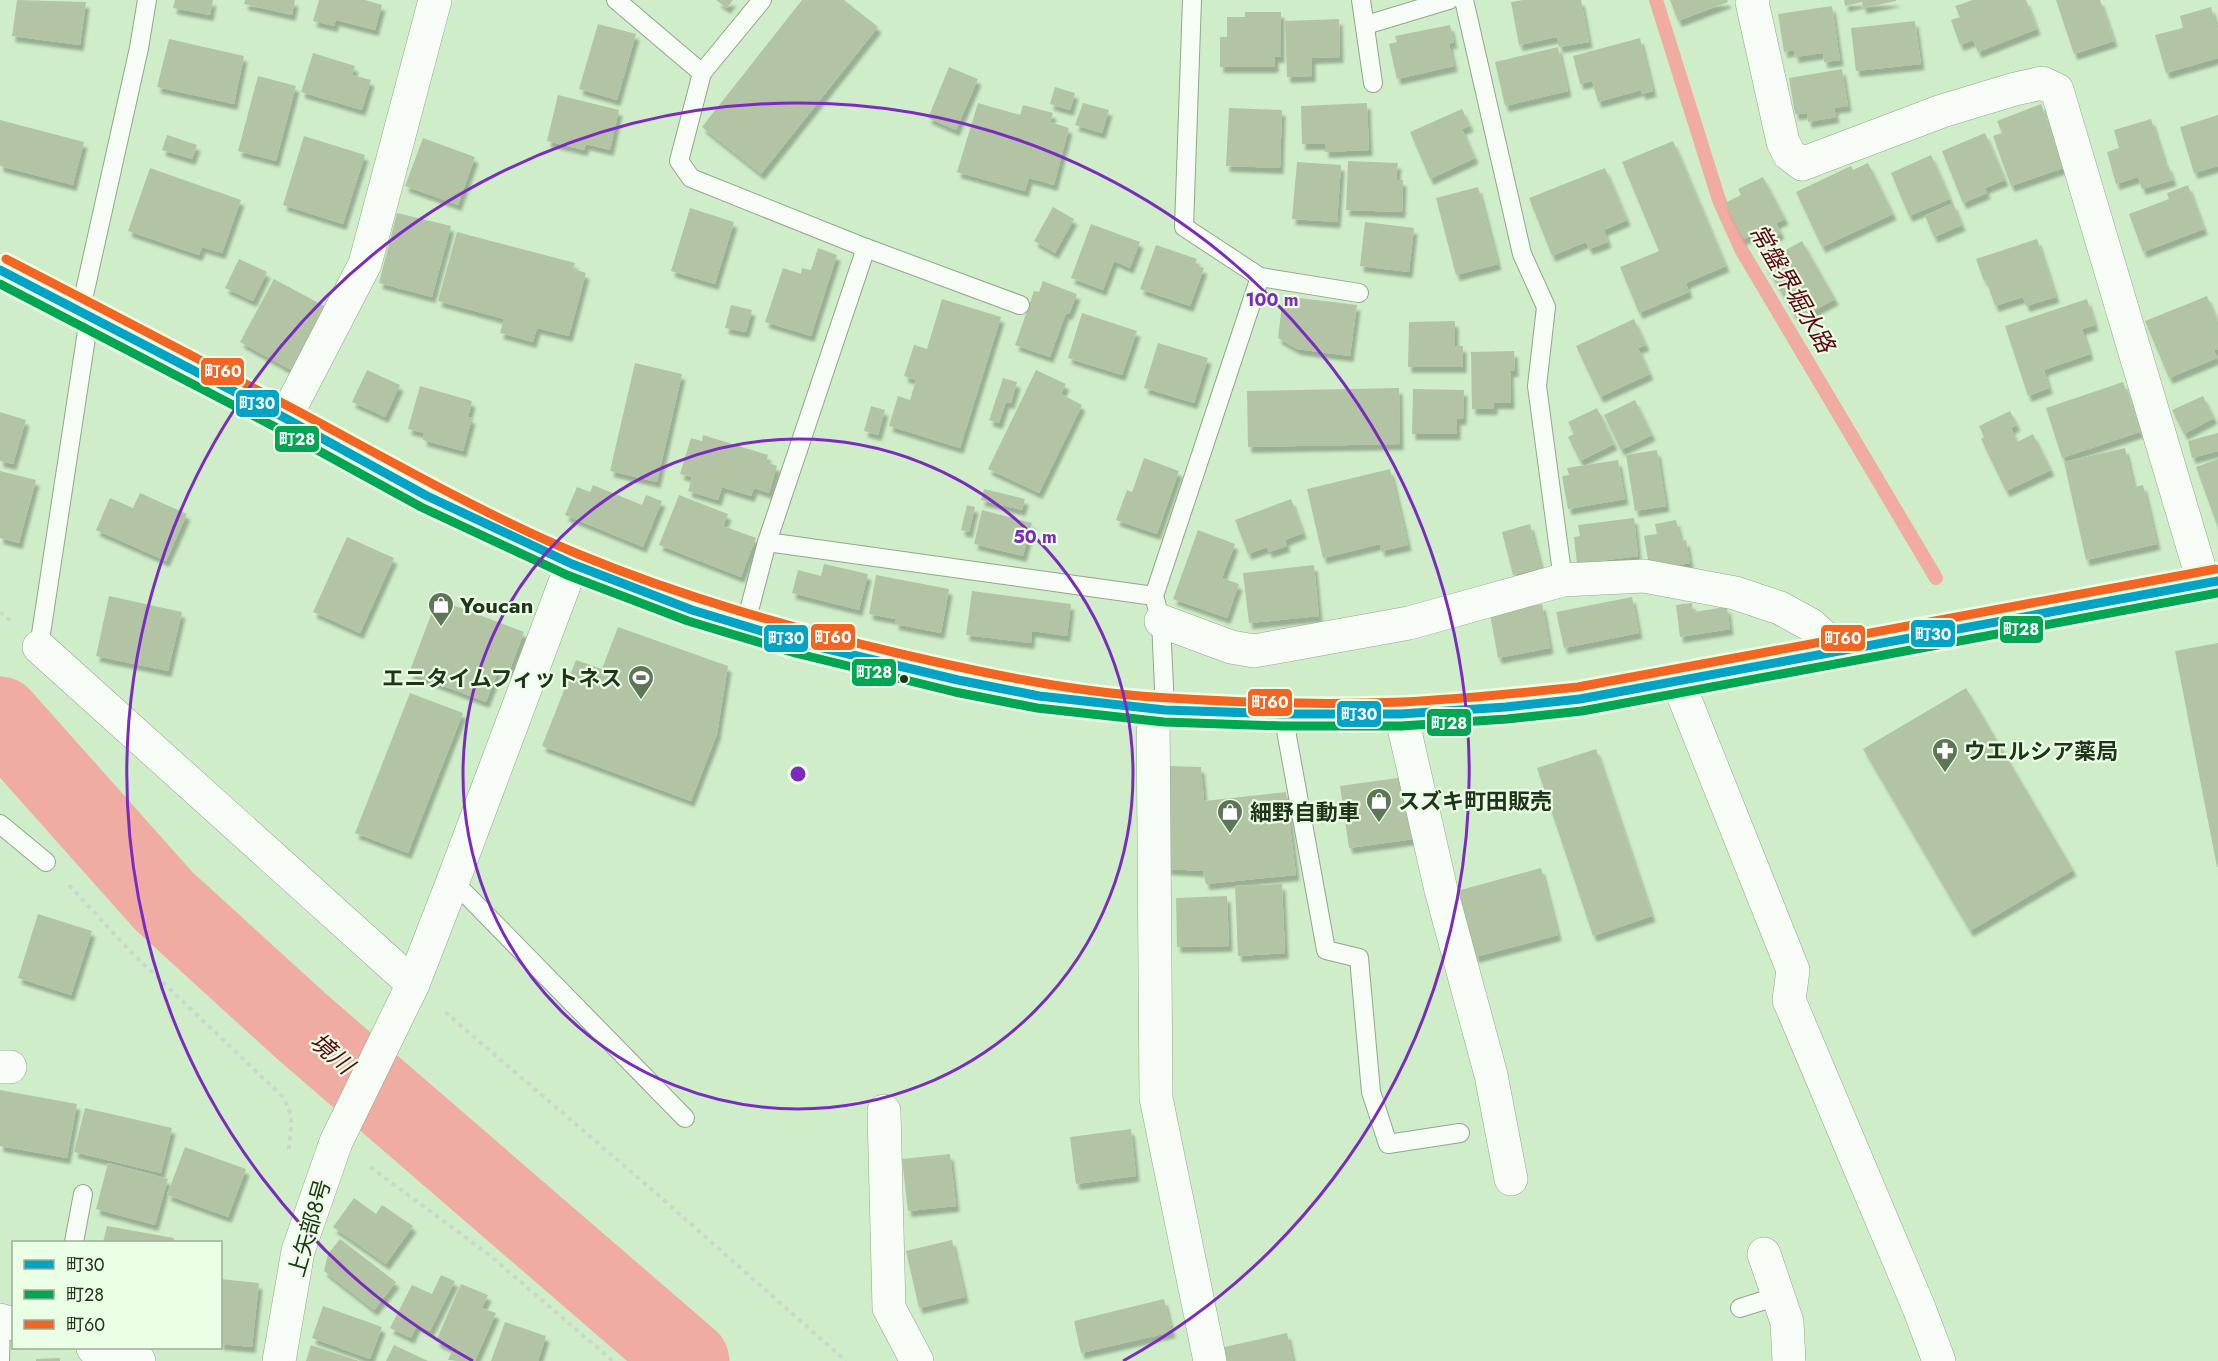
<svg xmlns="http://www.w3.org/2000/svg" width="2218" height="1361" font-family="Jost,'Noto Sans JP',sans-serif">
  <style>
    .lines { fill: none; stroke-linecap: round; stroke-linejoin: round }
    .stream { stroke: #f0aca2; stroke-width: 14 }
    .river { stroke: #f0aca2; stroke-width: 81 }
    .building { fill: #b3c4a5; filter: url(#shadow) }
    .service-casing { stroke: #91a78b; stroke-width: 20 }
    .minor-casing { stroke: #91a78b; stroke-width: 34 }
    .primary-casing { stroke: #91a78b; stroke-width: 34 }
    .path { stroke: #cdd6cb; stroke-width: 4; stroke-dasharray: 4.5 4.5; stroke-linecap: butt }
    .service { stroke: #f8fcf7; stroke-width: 18 }
    .minor { stroke: #f8fcf7; stroke-width: 33 }
    .primary { stroke: #f8fcf7; stroke-width: 33 }
    .bus-1-casing { stroke: #eaffe5; stroke-width: 14 }
    .bus-2-casing { stroke: #eaffe5; stroke-width: 14 }
    .bus-3-casing { stroke: #eaffe5; stroke-width: 14 }
    .bus-1 { stroke: #02a3c5; stroke-width: 9 }
    .bus-2 { stroke: #00a651; stroke-width: 9 }
    .bus-3 { stroke: #f26522; stroke-width: 9 }
    .ring { fill: none; stroke: #7b2cbf; stroke-width: 3 }
    .bus-dot { fill: #20341b; stroke: #eaffe5; stroke-width: 2 }
    .labels { text-anchor: middle; dominant-baseline: central; stroke-width: 4.5; stroke-linejoin: round; paint-order: stroke }
    .poi-label { font-size: 22px; font-weight: bold; fill: #20341b; stroke: #eaffe5; text-anchor: start }
    .street-label { font-size: 22px; fill: #20341b; stroke: #eaffe5 }
    .water-label { font-size: 24px; font-style: italic; fill: #5e0615; stroke: #eaffe5 }
    .centre { fill: #7b2cbf; stroke: #eaffe5; stroke-width: 3 }
    .ring-label { font-size: 18px; text-anchor: middle; font-weight: bold; fill: #7b2cbf; stroke: #eaffe5; stroke-width: 4.5; stroke-linejoin: round; paint-order: stroke }
    .line-badge { stroke: #eaffe5; stroke-width: 2 }
    .badge-label { font-size: 16px; text-anchor: middle; font-weight: bold; fill: #fff }
  </style>
  <defs>
    <filter id="shadow"><feDropShadow dx="3.5" dy="6" stdDeviation="1.5" flood-color="#0004"/></filter>
  </defs>
  <rect width="100%" height="100%" fill="#d0edc9"/>
  <g class="lines">
    <path class="stream" d="M1656,0L1719,200L1742,251L1936,578"/>
    <path class="river" d="M0,717L164,901L300,1025L689,1361"/>
  </g>
  <g class="building">
    <path d="M17,0L86,2L80,45L12,36Z"/>
    <path d="M175,0H213L210,15L173,8Z"/>
    <path d="M245,0H295L292,15L244,4Z"/>
    <path d="M319,0H365L382,5L375,30L336,20L334,26L313,21Z"/>
    <path d="M716,0H733L727,8Z"/>
    <path d="M802,0H844L878,27L761,174L702,127Z"/>
    <path d="M1523,0H1581L1589,42L1559,47L1557,37L1519,45L1511,2Z"/>
    <path d="M1670,0H1727L1728,2L1678,21Z"/>
    <path d="M1844,0H1896V1L1863,8L1862,2L1845,6Z"/>
    <path d="M1973,0H2026L2037,29L1978,52L1973,40L1960,45L1951,20L1960,17L1955,6Z"/>
    <path d="M2056,0H2100L2114,41L2074,54Z"/>
    <path d="M1832,6L1840,60L1824,62L1823,53L1795,57L1794,50L1784,52L1778,14Z"/>
    <path d="M2211,7L2218,31V58L2166,73L2155,35L2183,28L2180,16Z"/>
    <path d="M1245,12H1281V57H1275V67H1220V37H1227V17H1245Z"/>
    <path d="M1339,19L1340,57L1312,58V76L1287,77L1285,21Z"/>
    <path d="M1915,21L1921,64L1856,71L1851,28Z"/>
    <path d="M598,24L636,34L617,100L579,89Z"/>
    <path d="M1450,25L1454,42L1449,44L1454,66L1397,79L1389,44L1397,42L1395,36Z"/>
    <path d="M1640,38L1653,91L1642,94L1641,90L1598,102L1592,81L1580,84L1573,56Z"/>
    <path d="M169,39L244,56L234,104L157,87Z"/>
    <path d="M1558,47L1568,91L1505,106L1495,62Z"/>
    <path d="M313,53L355,66L352,75L371,80L362,110L301,92Z"/>
    <path d="M949,67L978,79L956,130L928,118Z"/>
    <path d="M1842,69L1848,106L1834,108L1836,117L1808,122L1807,113L1795,114L1789,78Z"/>
    <path d="M258,76L296,86L276,161L238,151Z"/>
    <path d="M1055,87L1075,93L1070,110L1050,104Z"/>
    <path d="M558,95L619,110L610,150L586,144L584,150L547,141Z"/>
    <path d="M978,103L1020,115L1023,105L1053,113L1050,122L1069,128L1054,185L1029,178L1025,191L957,172Z"/>
    <path d="M1083,103L1109,110L1102,133L1075,125Z"/>
    <path d="M1367,103L1369,150L1325,152V144H1302L1301,106Z"/>
    <path d="M2041,104L2063,168L2011,186L1993,136L2002,133L1997,121Z"/>
    <path d="M1229,108L1282,110L1280,168L1226,166Z"/>
    <path d="M1462,109L1470,126L1462,129L1475,158L1430,179L1410,132Z"/>
    <path d="M2218,115V166L2194,173L2180,127Z"/>
    <path d="M2151,119L2166,166L2168,165L2173,180L2142,189L2138,177L2116,184L2107,152L2119,148L2114,130Z"/>
    <path d="M0,120L84,142L73,185L0,166Z"/>
    <path d="M1985,133L2005,180L1985,188L1987,193L1963,203L1942,151Z"/>
    <path d="M167,135L197,145L192,159L162,150Z"/>
    <path d="M304,136L365,155L343,224L283,205Z"/>
    <path d="M423,138L475,157L458,205L405,186Z"/>
    <path d="M1673,141L1726,266L1686,283L1689,292L1639,313L1620,267L1659,251L1622,162Z"/>
    <path d="M1931,155L1950,199L1909,216L1891,173Z"/>
    <path d="M1348,161L1398,163L1396,180H1403L1402,212L1346,210Z"/>
    <path d="M1297,162L1341,165L1337,222L1292,219Z"/>
    <path d="M1868,163L1893,214L1822,247L1796,192L1851,166L1853,170Z"/>
    <path d="M150,168L241,200L222,253L202,247L199,255L128,231Z"/>
    <path d="M1605,168L1627,220L1604,230L1608,242L1589,249L1586,242L1552,256L1529,198Z"/>
    <path d="M1763,177L1785,219L1776,223L1781,233L1758,244L1753,235L1743,239L1725,203L1741,195L1738,189Z"/>
    <path d="M2188,185L2204,229L2143,252L2129,214L2169,199L2167,193Z"/>
    <path d="M1478,187L1498,264L1456,275L1436,198Z"/>
    <path d="M1953,203L1962,225L1934,237L1925,216Z"/>
    <path d="M1053,207L1074,219L1055,253L1034,241Z"/>
    <path d="M690,208L734,222L715,284L671,271Z"/>
    <path d="M397,213L451,226L432,297L379,283Z"/>
    <path d="M1365,222L1414,228L1409,272L1360,266Z"/>
    <path d="M1091,224L1140,242L1130,268L1114,261L1103,290L1071,278Z"/>
    <path d="M457,232L575,263L573,269L586,273L569,336L537,328L533,342L500,333L504,319L438,301Z"/>
    <path d="M2037,239L2056,297L2026,306L2023,297L1995,306L1986,280L1984,281L1976,259Z"/>
    <path d="M1802,241L1835,299L1797,320L1764,262Z"/>
    <path d="M1156,245L1197,259L1194,265L1204,268L1190,306L1140,289Z"/>
    <path d="M818,248L837,255L811,336L765,322L783,268L801,274L802,268L811,270Z"/>
    <path d="M239,259L267,272L253,301L225,288Z"/>
    <path d="M274,279L326,307L291,370L240,342Z"/>
    <path d="M1043,281L1077,294L1069,314L1066,313L1050,357L1015,345L1034,291L1039,292Z"/>
    <path d="M1283,296L1357,305L1350,356L1297,349L1278,338Z"/>
    <path d="M2207,296L2218,323V349L2214,350L2217,358L2169,378L2145,321Z"/>
    <path d="M942,299L1001,317L960,448L889,426L898,396L910,400L916,380L904,376L914,345L927,349Z"/>
    <path d="M2087,299L2095,325L2082,329L2090,354L2044,370L2049,388L2028,396L2005,326Z"/>
    <path d="M731,305L752,310L746,332L725,328Z"/>
    <path d="M1082,313L1137,331L1122,375L1068,358Z"/>
    <path d="M1634,319L1646,345L1638,348L1650,374L1600,397L1576,346Z"/>
    <path d="M1455,321V346H1463V367H1408L1409,322Z"/>
    <path d="M1158,343L1208,358L1194,403L1144,388Z"/>
    <path d="M1514,351L1515,371H1510L1511,403H1494V409H1472L1471,352Z"/>
    <path d="M635,363L682,374L657,482L610,471Z"/>
    <path d="M367,370L400,385L385,417L352,402Z"/>
    <path d="M1036,370L1066,384L1061,394L1082,405L1039,493L988,469Z"/>
    <path d="M1003,378L1017,382L1011,403L1006,402L999,423L989,420Z"/>
    <path d="M2123,382L2140,432L2062,458L2046,408Z"/>
    <path d="M420,386L472,401L468,417L472,418L463,451L423,440L424,433L408,429Z"/>
    <path d="M1399,388L1400,444L1248,447L1247,391Z"/>
    <path d="M1413,389L1464,390L1463,419H1457V434H1412Z"/>
    <path d="M2203,396L2214,418L2184,434L2172,410Z"/>
    <path d="M1635,400L1652,435L1621,450L1604,415Z"/>
    <path d="M871,406L885,410L878,435L864,431Z"/>
    <path d="M1597,408L1614,444L1580,461L1568,437L1574,434L1568,422Z"/>
    <path d="M2010,411L2017,425L2011,428L2017,442L2033,434L2051,470L2006,491L1981,439L1984,437L1979,426Z"/>
    <path d="M0,412L26,420L13,464L0,461Z"/>
    <path d="M2218,433V451L2192,458L2188,441Z"/>
    <path d="M703,435L768,455L766,462L777,466L769,493L754,488L751,496L722,487L718,500L688,491L692,477L680,474L691,438L702,441Z"/>
    <path d="M2125,448L2134,487L2143,485L2157,544L2086,560L2064,462Z"/>
    <path d="M1657,450L1666,506L1635,511L1626,455Z"/>
    <path d="M1144,458L1179,471L1157,534L1116,520L1127,490L1132,492Z"/>
    <path d="M2218,459V528L2196,467Z"/>
    <path d="M1618,460L1625,499L1568,509L1562,476L1569,475L1567,468Z"/>
    <path d="M1390,469L1408,545L1381,551L1380,544L1323,558L1307,489Z"/>
    <path d="M0,471L36,480L19,543L0,538Z"/>
    <path d="M593,485L642,505L646,495L662,501L643,547L565,515L577,487L590,492Z"/>
    <path d="M984,489L1025,499L1022,510L981,500Z"/>
    <path d="M140,493L187,514L166,561L96,530L110,498L133,508Z"/>
    <path d="M679,495L728,514L723,526L756,538L741,577L659,545Z"/>
    <path d="M1291,499L1303,533L1285,540L1287,546L1269,552L1267,547L1248,554L1235,520Z"/>
    <path d="M967,505L975,507L969,532L961,530Z"/>
    <path d="M982,510L1032,523L1023,556L974,544Z"/>
    <path d="M1634,518L1638,556L1577,564L1574,537L1580,536L1578,525Z"/>
    <path d="M1676,520L1681,541L1686,540L1690,563L1659,569L1649,565L1644,536L1657,534L1655,524Z"/>
    <path d="M1530,524L1541,568L1513,575L1502,532Z"/>
    <path d="M1198,530L1235,544L1222,578L1239,584L1227,618L1173,599Z"/>
    <path d="M347,537L394,558L360,633L313,612Z"/>
    <path d="M824,564L868,574L859,610L792,593L798,570L821,576Z"/>
    <path d="M1314,565L1319,616L1249,623L1243,573Z"/>
    <path d="M876,575L949,589L941,633L895,624L896,619L869,614Z"/>
    <path d="M972,591L1071,604L1067,636L1032,631L1031,643L966,635Z"/>
    <path d="M109,596L182,612L168,671L96,656Z"/>
    <path d="M1632,597L1639,633L1564,648L1556,612Z"/>
    <path d="M437,599L524,632L509,672L499,668L486,702L409,673Z"/>
    <path d="M1692,603L1693,612L1727,607L1730,629L1680,637L1676,605Z"/>
    <path d="M1542,604L1550,648L1498,658L1490,614Z"/>
    <path d="M618,627L728,666L717,734L691,801L542,746L576,660L602,669Z"/>
    <path d="M2218,643V867H2217L2175,651Z"/>
    <path d="M1966,688L2073,870L1970,931L1863,749Z"/>
    <path d="M410,693L463,713L408,853L355,833Z"/>
    <path d="M1596,749L1652,916L1593,936L1537,768Z"/>
    <path d="M1169,766L1201,767L1204,801L1286,792L1296,875L1206,884L1203,871L1167,869Z"/>
    <path d="M1405,777L1414,839L1349,848L1340,786Z"/>
    <path d="M1541,868L1558,935L1475,957L1457,891Z"/>
    <path d="M1282,884L1285,953L1238,956L1235,886Z"/>
    <path d="M1227,896L1229,946L1177,947L1176,898Z"/>
    <path d="M38,914L92,931L71,995L18,978Z"/>
    <path d="M0,1090L77,1104L67,1158L0,1146Z"/>
    <path d="M85,1108L172,1128L161,1173L74,1152Z"/>
    <path d="M1131,1129L1136,1176L1076,1184L1070,1137Z"/>
    <path d="M185,1147L246,1169L228,1217L167,1195Z"/>
    <path d="M950,1154L956,1206L908,1211L902,1159Z"/>
    <path d="M108,1163L168,1179L155,1225L96,1209Z"/>
    <path d="M354,1198L376,1214L382,1205L413,1226L386,1264L333,1227Z"/>
    <path d="M107,1226L174,1238V1242H103Z"/>
    <path d="M340,1239L396,1282L374,1310L324,1271L328,1254Z"/>
    <path d="M952,1240L965,1297L919,1308L906,1251Z"/>
    <path d="M441,1275L455,1281L430,1331L417,1325L411,1338L390,1328L412,1285L432,1294Z"/>
    <path d="M220,1279L259,1283L252,1347L220,1344Z"/>
    <path d="M461,1284L488,1295L482,1308L496,1313L475,1361L448,1360L453,1349L436,1341Z"/>
    <path d="M1164,1299L1172,1332L1081,1353L1074,1321Z"/>
    <path d="M323,1306L382,1327L370,1359L312,1338Z"/>
    <path d="M505,1322L546,1336L538,1361H491Z"/>
    <path d="M1287,1333L1293,1361H1223L1220,1348Z"/>
    <path d="M311,1345L359,1361H306Z"/>
    <path d="M394,1345L428,1361H386Z"/>
    <path d="M60,1358V1361H36V1359Z"/>
  </g>
  <g class="lines">
    <defs>
      <g id="service">
        <path d="M616,0L702,73"/>
        <path d="M762,0L702,73L679,161L691,178L866,248L1020,305"/>
        <path d="M1192,0L1184,227L1260,277"/>
        <path d="M1361,0L1373,83"/>
        <path d="M1464,0L1522,254L1546,307L1537,386L1563,580"/>
        <path d="M1366,25L1449,0"/>
        <path d="M80,313L139,48L147,0"/>
        <path d="M767,542L1154,596L1161,621L1165,710"/>
        <path d="M1154,596L1260,277L1359,293"/>
        <path d="M745,626L767,542L866,248"/>
        <path d="M39,647L89,318"/>
        <path d="M1283,714L1326,950L1359,958L1371,1092L1388,1144L1460,1133"/>
        <path d="M0,824L46,862"/>
        <path d="M453,881L685,1118"/>
        <path d="M74,1242L83,1194"/>
        <path d="M1740,1308L1778,1296"/>
        <path d="M0,1361L1,1321"/>
      </g>
      <g id="minor">
        <path d="M1753,0L1752,2L1783,142L1789,154L1802,164L1942,111L2015,89L2042,83L2057,90L2204,584"/>
        <path d="M285,418L365,264L435,0"/>
        <path d="M1161,621L1231,647L1254,651L1409,623L1563,580L1644,576L1735,593L1780,608L1811,625L1839,651"/>
        <path d="M39,647L413,984"/>
        <path d="M1678,682L1793,970L1789,1000L1919,1308L1939,1361"/>
        <path d="M1153,709L1156,1098L1210,1361"/>
        <path d="M1401,714L1441,890L1491,1075L1511,1179"/>
        <path d="M0,1067H10"/>
        <path d="M884,1111L889,1308L917,1361"/>
        <path d="M1764,1254L1787,1322L1789,1361"/>
        <path d="M0,1320L14,1324"/>
        <path d="M93,1348L139,1361"/>
        <path d="M279,1361L298,1251L336,1142L413,984L453,881L572,564"/>
      </g>
      <path id="primary" d="M0,270L285,418L427,496L572,564L692,610L798,642L958,680L1039,696L1165,710L1283,714H1401L1506,707L1580,699L1741,670L2218,581"/>
    </defs>
    <use href="#service" class="service-casing"/>
    <use href="#minor" class="minor-casing"/>
    <use href="#primary" class="primary-casing"/>
    <g class="path">
      <path d="M0,612L11,621"/>
      <path d="M69,885L130,951L283,1097C296,1122 290,1123 289,1149"/>
      <path d="M445,1012L650,1188L846,1361"/>
      <path d="M370,1167L488,1254L613,1361"/>
    </g>
    <use href="#service" class="service"/>
    <use href="#minor" class="minor"/>
    <use href="#primary" class="primary"/>
    <defs>
      <path id="bus-1" d="M0,270L285,418L427,496L572,564L692,610L798,642L958,680L1039,696L1165,710L1283,714H1401L1506,707L1580,699L2218,581"/>
      <path id="bus-2" d="M0,284L279,429L421,507L567,575L688,621L795,653L955,692L1037,708L1164,722L1283,726H1401L1507,719L1582,711L2218,593"/>
      <path id="bus-3" d="M6,259C100,308 194,356 288,406C384,457 478,512 578,554C682,597 788,627 897,653C987,674 1077,693 1169,698C1247,703 1326,705 1403,702C1462,699 1520,693 1578,687L2216,569"/>
    </defs>
    <use href="#bus-1" class="bus-1-casing"/>
    <use href="#bus-2" class="bus-2-casing"/>
    <use href="#bus-3" class="bus-3-casing"/>
    <use href="#bus-1" class="bus-1"/>
    <use href="#bus-2" class="bus-2"/>
    <use href="#bus-3" class="bus-3"/>
  </g>
  <g class="ring">
    <circle cx="798" cy="774" r="335"/>
    <path d="M473 1361A671 671 0 1 1 1123 1361"/>
  </g>
  <defs>
    <symbol id="shop-pin" viewBox="-11 -11 22 30"><path d="M0 17L-7.5 6A9.5 9.5 0 1 1 7.5 6Z" fill="#5e7558" stroke="#eaffe5"/><path d="M-5-2.5h2.3a2.7 3.5 0 0 1 5.4 0H5L5.5 6h-11ZM-1.5-2.5h3a1.5 2.3 0 0 0-3 0Z" fill="#fff"/></symbol>
    <symbol id="stadium-pin" viewBox="-11 -11 22 30"><path d="M0 17L-7.5 6A9.5 9.5 0 1 1 7.5 6Z" fill="#5e7558" stroke="#eaffe5"/><path d="M0-5a6.5 5 0 1 0 0 10a6.5 5 0 1 0 0-10ZM-3.5-1.8h7v3.6h-7Z" fill="#fff"/></symbol>
    <symbol id="pharmacy-pin" viewBox="-11 -11 22 30"><path d="M0 17L-7.5 6A9.5 9.5 0 1 1 7.5 6Z" fill="#5e7558" stroke="#eaffe5"/><path d="M-2-6h4v4h4v4h-4v4h-4v-4h-4v-4h4Z" fill="#fff"/></symbol>
  </defs>
  <g fill-rule="evenodd">
    <use href="#shop-pin" x="426" y="590" width="30" height="40"/>
    <use href="#stadium-pin" x="626" y="663" width="30" height="40"/>
    <use href="#pharmacy-pin" x="1930" y="736" width="30" height="40"/>
    <use href="#shop-pin" x="1364" y="786" width="30" height="40"/>
    <use href="#shop-pin" x="1215" y="797" width="30" height="40"/>
  </g>
  <circle class="bus-dot" cx="904" cy="679" r="5"/>
  <g class="labels">
    <g class="poi-label">
      <text x="460" y="605">Youcan</text>
      <text x="622" y="678" text-anchor="end">エニタイムフィットネス</text>
      <text x="1964" y="751">ウエルシア薬局</text>
      <text x="1398" y="801">スズキ町田販売</text>
      <text x="1250" y="812">細野自動車</text>
    </g>
    <g class="street-label">
      <text transform="translate(309 1228) rotate(-74)">上矢部8号</text>
    </g>
    <g class="water-label">
      <text transform="translate(1792 288) rotate(60)">常盤界堀水路</text>
      <text transform="translate(332 1053) rotate(41)">境川</text>
    </g>
  </g>
  <circle cx="798" cy="774" r="9" class="centre"/>
  <g class="ring-label">
    <text x="1272" y="306">100 m</text>
    <text x="1035" y="543">50 m</text>
  </g>
  <g class="line-badge">
    <rect x="200" y="357" width="45" height="29" rx="6" fill="#f26522"/>
    <rect x="235" y="389" width="45" height="29" rx="6" fill="#02a3c5"/>
    <rect x="274" y="425" width="46" height="28" rx="6" fill="#00a651"/>
    <rect x="1999" y="615" width="45" height="29" rx="6" fill="#00a651"/>
    <rect x="1910" y="619" width="46" height="29" rx="6" fill="#02a3c5"/>
    <rect x="810" y="623" width="46" height="28" rx="6" fill="#f26522"/>
    <rect x="1820" y="624" width="46" height="28" rx="6" fill="#f26522"/>
    <rect x="763" y="624" width="46" height="29" rx="6" fill="#02a3c5"/>
    <rect x="851" y="658" width="46" height="29" rx="6" fill="#00a651"/>
    <rect x="1247" y="688" width="46" height="29" rx="6" fill="#f26522"/>
    <rect x="1336" y="700" width="46" height="28" rx="6" fill="#02a3c5"/>
    <rect x="1426" y="708" width="46" height="29" rx="6" fill="#00a651"/>
  </g>
  <g class="badge-label">
    <text x="223" y="377">町60</text>
    <text x="257" y="409">町30</text>
    <text x="297" y="445">町28</text>
    <text x="2021" y="635">町28</text>
    <text x="1933" y="640">町30</text>
    <text x="833" y="643">町60</text>
    <text x="1843" y="644">町60</text>
    <text x="786" y="644">町30</text>
    <text x="874" y="678">町28</text>
    <text x="1270" y="708">町60</text>
    <text x="1359" y="720">町30</text>
    <text x="1449" y="729">町28</text>
  </g>
  <rect x="12" y="1241" width="210" height="108" fill="#eaffe5" stroke="#99ae94" stroke-width="1.5"/>
  <rect x="24" y="1260" width="30" height="9" fill="#02a3c5" stroke="#99ae94" stroke-width="1.5"/>
  <text x="66" y="1271" font-size="18" fill="#20341b">町30</text>
  <rect x="24" y="1290" width="30" height="9" fill="#00a651" stroke="#99ae94" stroke-width="1.5"/>
  <text x="66" y="1301" font-size="18" fill="#20341b">町28</text>
  <rect x="24" y="1320" width="30" height="9" fill="#f26522" stroke="#99ae94" stroke-width="1.5"/>
  <text x="66" y="1331" font-size="18" fill="#20341b">町60</text>
</svg>
